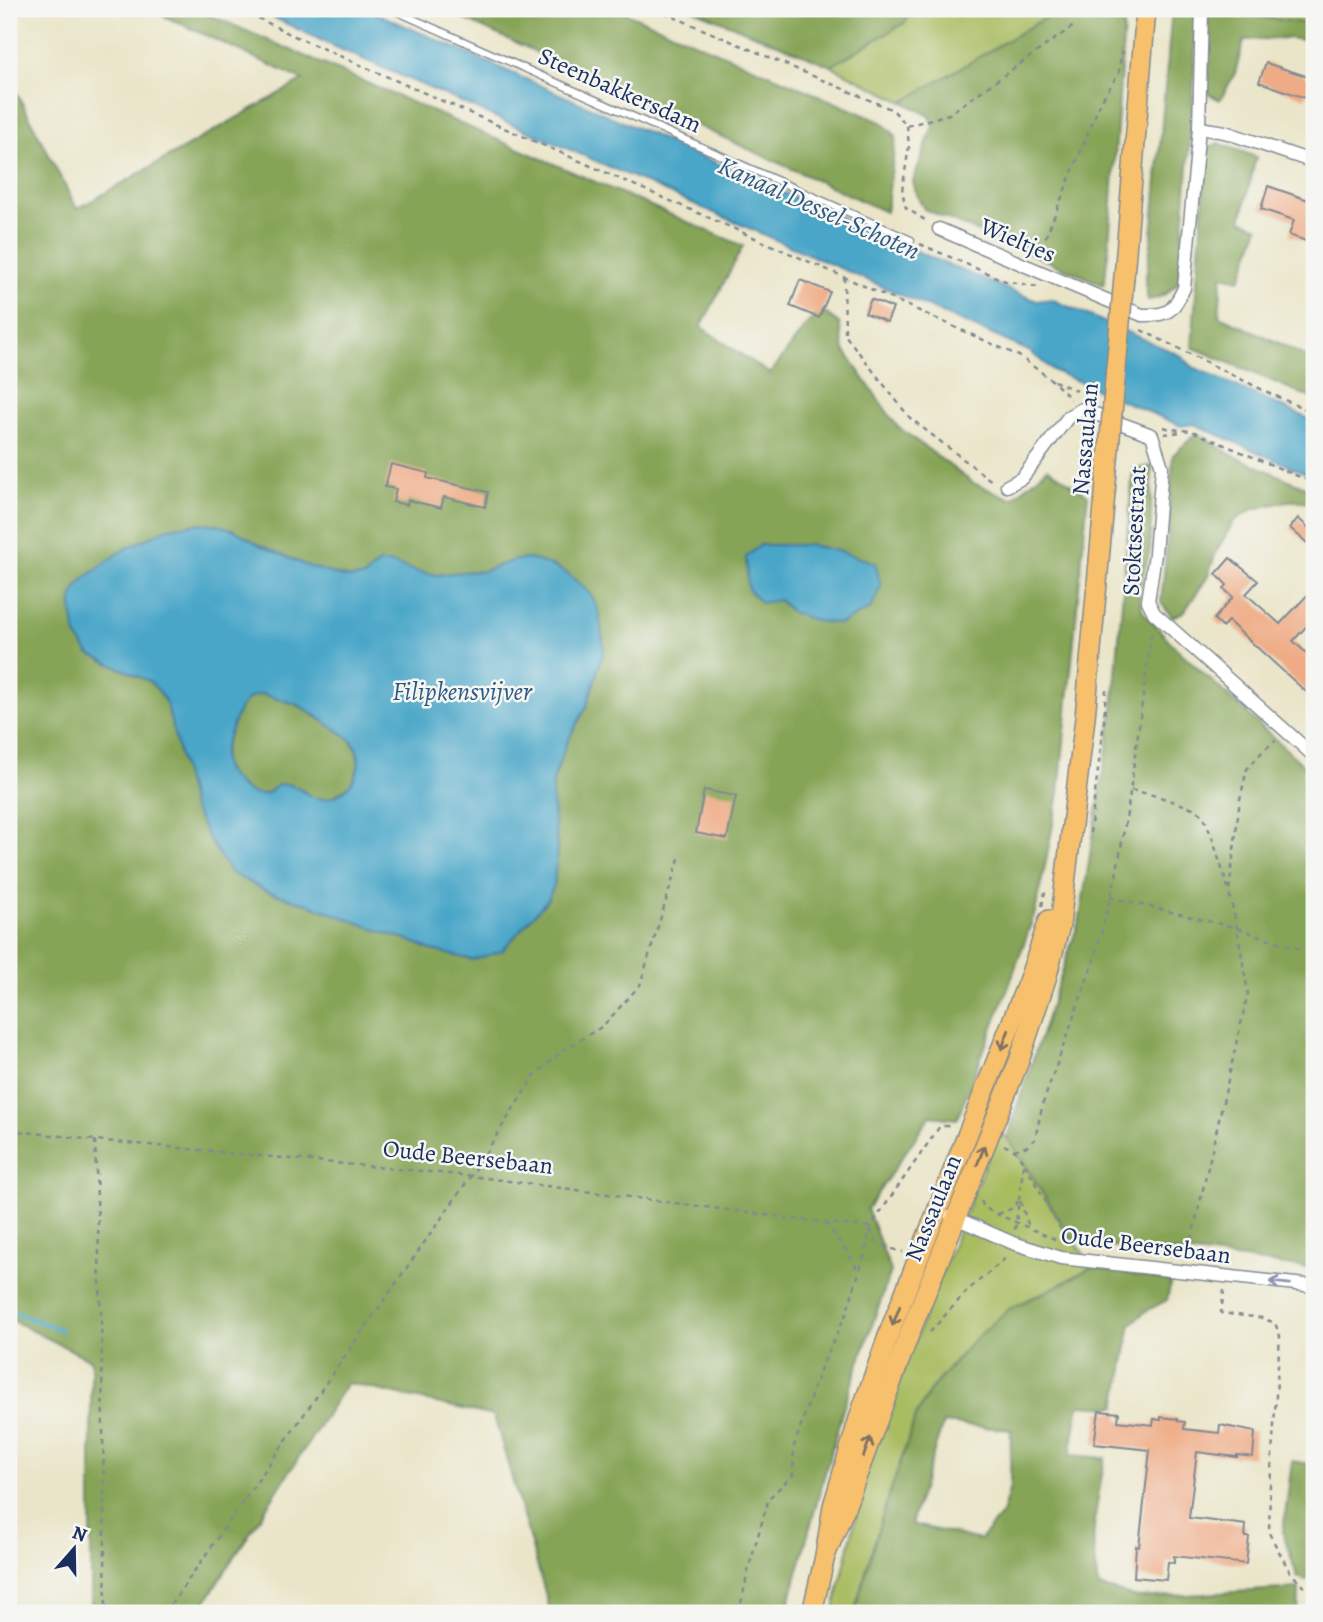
<svg xmlns="http://www.w3.org/2000/svg" width="1323" height="1622" font-family="Alegreya,serif">
  <style>
    .green { fill: #a8bc61; stroke: #627660; stroke-width: 2 }
    .forest { fill: #86a457; stroke: #506a5a; stroke-width: 2; fill-rule: evenodd }
    .water { fill: #4aa6c8; stroke: #326a93; stroke-width: 2; fill-rule: evenodd }
    .lines { fill: none; stroke-linecap: round; stroke-linejoin: round }
    .stream { stroke: #4aa6c8; stroke-width: 4.5 }
    .building { fill: #efab85 }
    .service-casing { stroke: #828a93; stroke-width: 9 }
    .minor-casing { stroke: #828a93; stroke-width: 15 }
    .primary-casing { stroke: #828a93; stroke-width: 22 }
    .path { stroke: #828a93; stroke-width: 2.5; stroke-dasharray: 5 5; stroke-linecap: butt }
    .service { stroke: #fff; stroke-width: 6 }
    .minor { stroke: #fff; stroke-width: 12 }
    .primary { stroke: #f7c06c; stroke-width: 19 }
    .primary-bridge-casing { stroke: #828a93; stroke-width: 22; stroke-linecap: butt }
    .primary-bridge { stroke: #f7c06c; stroke-width: 19 }
    .oneway { stroke: #7e7064 }
    .oneway2 { stroke: #8d97ae }
    .labels { text-anchor: middle; dominant-baseline: central; stroke-width: 5; stroke-linejoin: round; paint-order: stroke }
    .street-label { font-size: 24px; fill: #1b2f5e; stroke: #f6f6f2 }
    .water-label { font-size: 26px; font-style: italic; fill: #2b5983; stroke: #f6f6f2 }
  </style>
  <rect width="100%" height="100%" fill="#f6f6f2"/>
  <filter id="ink" filterUnits="userSpaceOnUse"><feTurbulence type="fractalNoise" baseFrequency=".0143" numOctaves="2"/><feDisplacementMap in="SourceGraphic" scale="14" xChannelSelector="R" yChannelSelector="G"/><feConvolveMatrix kernelMatrix="1 2 1 2 8 2 1 2 1" color-interpolation-filters="sRGB"/></filter>
  <filter id="wash" filterUnits="userSpaceOnUse"><feTurbulence type="fractalNoise" baseFrequency=".00686" numOctaves="4" result="noise"/><feDisplacementMap in="SourceGraphic" scale="28" xChannelSelector="R" yChannelSelector="G"/><feGaussianBlur stdDeviation="1.57" result="paint"/><feColorMatrix in="noise" values="0 0 0 0 0 0 0 0 0 0 0 0 0 0 0 0 0 1.4 0 .05"/><feComposite in="paint" operator="in"/></filter>
  <g filter="url(#wash)">
    <rect width="100%" height="100%" fill="#eae5c8"/>
    <g class="green">
      <path d="M910,9H1060L903,102L831,66L906,22Z"/>
      <path d="M1241,9H1314V25L1243,14Z"/>
      <path d="M997,1133L1007,1137L1092,1267L1059,1285L1009,1309L971,1343L931,1389L916,1416L881,1520L854,1613H833L857,1513L854,1495Z"/>
    </g>
    <g class="forest">
      <path d="M149,9H196L743,246L701,327L770,374L808,323L821,310L839,323L844,350L897,426L973,483L1012,499L1048,468L1088,495L1059,793L1046,861L1035,912L1010,983L957,1119L930,1116L867,1209L891,1271L843,1409L786,1613H551L494,1416L347,1383L198,1613H91V1360L9,1319V78L77,209L303,80ZM204,523L219,525L234,530L260,545L305,565L322,571L351,578L364,577L373,569L390,563L419,572L437,575L462,572L484,571L515,560L530,559L551,565L568,574L599,613L604,650L587,706L566,744L553,781L552,797L557,849L554,886L548,899L502,951L431,950L404,938L388,934L308,904L266,891L230,872L209,839L192,806L167,705L159,691L149,681L89,654L76,635L72,609L111,561L123,550L145,540L187,525ZM810,545L842,552L875,563L793,613L779,600Z"/>
      <path d="M442,9H617L881,122L896,136L886,212Z"/>
      <path d="M692,9H910L906,22L831,66Z"/>
      <path d="M1060,9H1125L1109,245L1104,285L924,209L916,194L913,181L933,126L930,116L903,102Z"/>
      <path d="M1172,9H1197L1192,116L1179,281C1170,292 1162,298 1148,300L1145,284L1152,236Z"/>
      <path d="M1208,9H1241L1243,14L1314,25V41L1288,38L1244,40L1235,73L1220,100L1205,92Z"/>
      <path d="M1218,143L1256,157L1241,220L1259,227L1240,280L1222,276L1219,316L1277,342L1314,361V399L1192,347L1207,149Z"/>
      <path d="M1197,433L1232,455L1314,491V504L1303,501H1287L1253,509L1234,521L1217,550L1207,578L1184,612L1172,617L1161,603L1169,524L1173,455Z"/>
      <path d="M1152,466L1150,550L1138,592L1143,612L1176,648L1314,775V1269C1273,1264 1231,1256 1190,1253C1150,1250 1110,1248 1071,1238L1007,1137L1080,918L1113,710L1133,469Z"/>
      <path d="M262,694L298,705L350,739L356,749L359,764L355,776L349,786L327,800L315,799L298,787L277,786C261,801 248,794 234,780C231,776 226,772 224,767C220,754 234,714 243,704C248,697 254,695 262,694Z"/>
      <path d="M1092,1267L1171,1282L1167,1300L1146,1311L1131,1324L1116,1407L1079,1405L1070,1455L1105,1458C1097,1504 1087,1541 1099,1587L1139,1598L1299,1588L1298,1613H854L881,1520L916,1416L931,1389L971,1343L1009,1309L1059,1285ZM943,1423L1011,1430L1010,1486L1002,1514L980,1540L911,1524Z"/>
      <path d="M1292,1461L1314,1465V1578L1304,1580L1297,1576L1283,1532Z"/>
    </g>
    <g class="water">
      <path d="M256,9H367L948,265L1037,301L1051,299L1180,355L1193,367L1314,421V477L1194,424L1181,426L1054,371L1029,351L331,45Z"/>
      <path d="M204,523L219,525L234,530L260,545L305,565L340,576L351,578L364,577L379,563H390L419,572L437,575L462,572L484,571L515,560L530,559L551,565L568,574L583,586L593,598L599,613L604,650L587,706L566,744L553,781L552,797L557,849L554,886L548,899L502,951L473,960L431,950L404,938L388,934L308,904L266,891L230,872L209,839L192,806L167,705L159,691L149,681L89,654L76,635L72,609V599L77,587L85,578L123,550L168,528ZM262,694C274,698 286,700 298,705C309,710 319,718 329,725C336,730 345,734 351,740C376,769 336,816 304,792C296,786 285,780 275,787C270,791 269,794 262,794C253,795 244,790 238,784C234,780 227,774 225,768C218,753 231,731 236,717C241,704 248,696 262,694Z"/>
      <path d="M760,545H810L842,552L875,563L881,586L871,608L841,624L817,621L793,613L779,600L761,603L748,589L746,557Z"/>
    </g>
    <g class="lines">
      <path class="stream" d="M9,1310L61,1330"/>
    </g>
    <g id="blocks">
      <g class="building">
        <path d="M1266,63L1312,78L1305,98L1259,82Z"/>
        <path d="M1268,186L1314,202V244L1289,235L1294,220L1261,209Z"/>
        <path d="M800,280L830,292L819,318L790,306Z"/>
        <path d="M871,299L893,308L887,322L865,313Z"/>
        <path d="M391,464L428,473L427,478L488,492L485,507L444,497L441,508L408,500L407,505L393,502L396,489L385,487Z"/>
        <path d="M1298,518L1314,533V549L1290,528Z"/>
        <path d="M1230,558L1258,581L1246,594L1280,624L1314,588V618L1293,641L1314,660V699L1228,621L1222,627L1214,619L1233,597L1224,589L1227,585L1216,574Z"/>
        <path d="M704,790L736,796L727,839L696,833Z"/>
        <path d="M1099,1411L1119,1413L1118,1421L1153,1425L1154,1419L1161,1420V1417L1178,1419V1421L1185,1422L1184,1429L1219,1433L1220,1425L1255,1432L1253,1457L1237,1455V1457L1197,1452L1189,1518L1246,1525L1245,1537H1249L1246,1564L1174,1556V1563L1168,1562L1166,1580L1134,1577L1136,1546L1139,1547L1150,1450L1094,1444Z"/>
      </g>
    </g>
  </g>
  <g filter="url(#ink)">
    <use href="#blocks" fill-opacity="0" stroke="#828a93" stroke-width="2"/>
    <g class="lines">
      <defs>
        <path id="service" d="M391,9L911,240"/>
        <g id="minor">
          <path d="M1199,128L1225,132L1314,162"/>
          <path d="M939,229L1142,315C1169,316 1173,311 1184,288L1199,128L1202,9"/>
          <path d="M1007,486L1022,478L1069,416L1082,409L1152,435L1162,467L1155,554L1148,601L1154,613L1314,756"/>
          <path d="M951,1216L1013,1243L1061,1258L1314,1286"/>
        </g>
        <g id="primary">
          <path d="M1124,277L1146,9"/>
          <path d="M825,1556L845,1508L910,1332L1019,1061L1046,979L1060,925L1085,718L1109,449"/>
          <path d="M812,1613L825,1556L833,1506L860,1415L892,1325L1030,976L1049,920"/>
        </g>
      </defs>
      <use href="#service" class="service-casing"/>
      <use href="#minor" class="minor-casing"/>
      <use href="#primary" class="primary-casing"/>
      <g class="path">
        <path d="M240,9L292,35L844,277L1019,356L1053,381L1071,399"/>
        <path d="M655,9L893,110L907,126L909,146L902,191L906,208L928,222"/>
        <path d="M907,126L949,114L1075,25"/>
        <path d="M920,244L1005,281L1038,287"/>
        <path d="M1038,256L1101,101L1119,73L1121,53L1124,52"/>
        <path d="M844,277L845,335L910,418L989,479L995,482"/>
        <path d="M1141,330L1269,393L1314,413"/>
        <path d="M1054,381L1087,395"/>
        <path d="M1164,427L1170,429L1192,431L1314,483"/>
        <path d="M1164,434L1182,432"/>
        <path d="M1131,790L1157,796L1193,808L1203,815L1212,837L1228,888"/>
        <path d="M1090,833L1104,722L1106,690"/>
        <path d="M1110,897L1237,928L1229,892L1240,799L1247,769L1263,751L1276,740"/>
        <path d="M1042,906L1045,892"/>
        <path d="M9,1130L95,1140L471,1176L826,1223L870,1227"/>
        <path d="M95,1140L101,1312L106,1613"/>
        <path d="M1004,1145L1014,1150L1024,1162L1015,1230"/>
        <path d="M1014,1150L1028,1146L1035,1139L1043,1103L1095,957L1116,876L1128,807L1152,629"/>
        <path d="M1025,1164L1069,1244"/>
        <path d="M981,1201L984,1207L992,1212L1064,1243"/>
        <path d="M1020,1201L1029,1227"/>
        <path d="M998,1214L1013,1208L1018,1201"/>
        <path d="M826,1223L852,1259L859,1273"/>
        <path d="M871,1230C874,1246 890,1248 903,1252"/>
        <path d="M1187,1259L1248,993L1237,928L1314,954"/>
        <path d="M1224,1290L1221,1313L1262,1318L1275,1323L1280,1336L1270,1485L1269,1533L1290,1572L1314,1597"/>
        <path d="M930,1332L967,1291L1008,1256"/>
        <path d="M165,1613L471,1176L534,1076L562,1051L603,1026L640,985L680,855"/>
        <path d="M739,1613L749,1567L769,1498L793,1475L794,1446L819,1372L846,1314L865,1254L870,1227L940,1126H953"/>
      </g>
      <use href="#service" class="service"/>
      <use href="#minor" class="minor"/>
      <use href="#primary" class="primary"/>
      <defs>
        <path id="primary-bridge" d="M1109,449L1124,277"/>
      </defs>
      <use href="#primary-bridge" class="primary-bridge-casing"/>
      <use href="#primary-bridge" class="primary-bridge"/>
    </g>
    <defs><path id="oneway-shaft" d="M-6 0H5M1.5-3L5.5 0L1.5 3" fill="none" stroke-width="1.6" stroke-linecap="round" stroke-linejoin="round" transform="scale(1.75)"/></defs>
    <g class="oneway">
      <use href="#oneway-shaft" transform="translate(1005 1040) rotate(111)"/>
      <use href="#oneway-shaft" transform="translate(981 1155) rotate(-68)"/>
      <use href="#oneway-shaft" transform="translate(896 1316) rotate(111)"/>
      <use href="#oneway-shaft" transform="translate(867 1447) rotate(-70)"/>
    </g>
    <use class="oneway2" href="#oneway-shaft" transform="translate(1280 1283) rotate(-174)"/>
  </g>
  <g class="labels">
    <g class="street-label">
      <text transform="translate(620 90) rotate(24)">Steenbakkersdam</text>
      <text transform="translate(1018 240) rotate(23)">Wieltjes</text>
      <text transform="translate(1085 439) rotate(-85)">Nassaulaan</text>
      <text transform="translate(1134 531) rotate(-87)">Stoktsestraat</text>
      <text transform="translate(468 1157) rotate(6)">Oude Beersebaan</text>
      <text transform="translate(933 1208) rotate(-68)">Nassaulaan</text>
      <text transform="translate(1146 1245) rotate(7)">Oude Beersebaan</text>
    </g>
    <g class="water-label">
      <text transform="translate(819 208) rotate(24)">Kanaal Dessel-Schoten</text>
      <text x="462" y="691">Filipkensvijver</text>
    </g>
  </g>
  <rect width="1323" height="1622" fill="none" stroke="#f6f6f2" stroke-width="35"/>
  <g transform="translate(74 1549) rotate(20)" stroke="#f6f6f2" stroke-width="5" paint-order="stroke">
  <path d="M0-5L12 26L0 18L-12 26Z" fill="#1b2f5e"/>
  <text y="-10" font-size="19" font-weight="bold" text-anchor="middle" fill="#1b2f5e">N</text>
  </g>
</svg>
